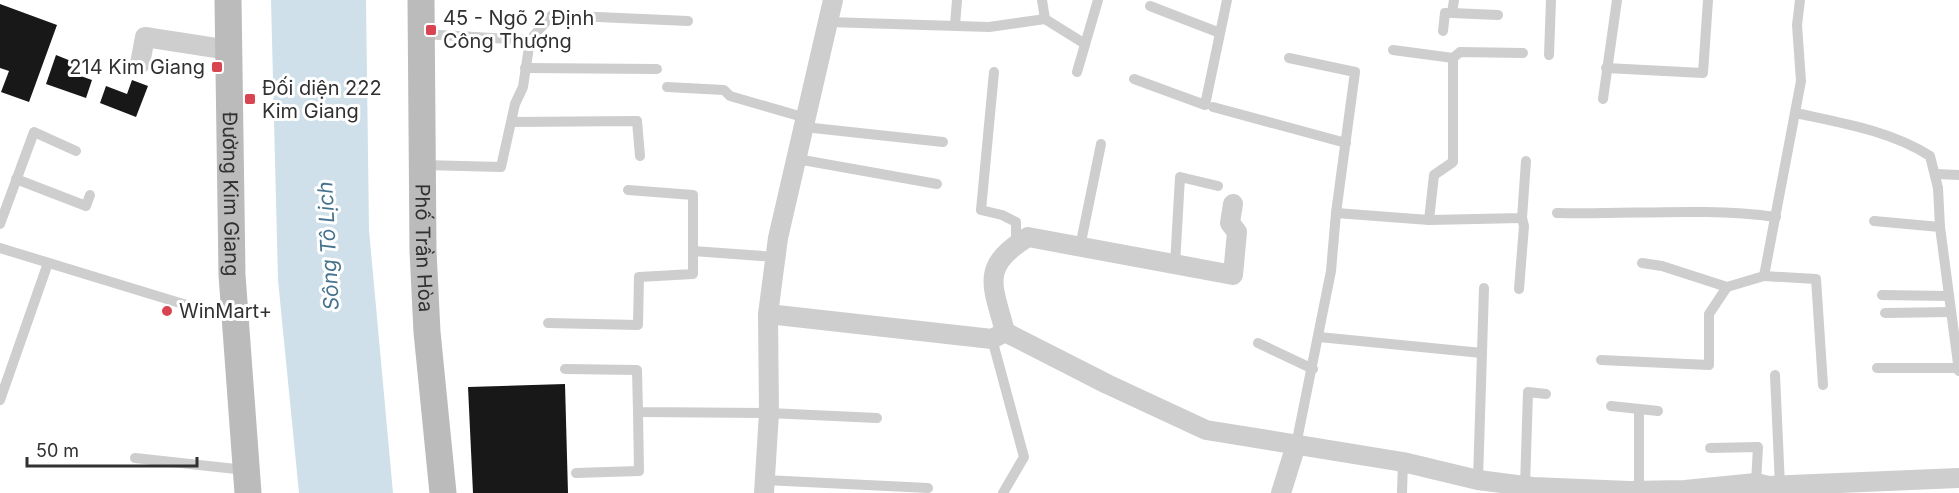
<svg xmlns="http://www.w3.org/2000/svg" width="1959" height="493" font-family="Inter,sans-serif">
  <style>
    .water { fill: #cfe0ea }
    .building { fill: #181818 }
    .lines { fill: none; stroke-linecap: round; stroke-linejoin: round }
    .service { stroke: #cecece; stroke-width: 10 }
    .minor { stroke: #cecece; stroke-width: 20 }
    .secondary { stroke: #bbb; stroke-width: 27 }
    .poi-dot { fill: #d84452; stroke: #fff; stroke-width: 2 }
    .labels { text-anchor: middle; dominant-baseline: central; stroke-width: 6; stroke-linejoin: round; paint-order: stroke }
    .poi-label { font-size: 20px; fill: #313131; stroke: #fff; text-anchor: start }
    .street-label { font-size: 20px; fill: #313131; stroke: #fff }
    .water-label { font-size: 21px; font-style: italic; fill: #45738d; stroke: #fff }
  </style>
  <rect width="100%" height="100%" fill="#fff"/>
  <path class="water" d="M271,0H366L369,230L393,493H299L278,280Z"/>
  <g class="building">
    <path d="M0,4L57,25L29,102L1,92L9,71L0,68Z"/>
    <path d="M56,55L76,63L72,73L92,80L86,98L46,84Z"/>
    <path d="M132,80L148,86L136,117L100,103L106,86L127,94Z"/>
    <path d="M565,384L568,493H473L468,387Z"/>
  </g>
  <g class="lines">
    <g class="service">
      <path d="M1042,0L1045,19"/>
      <path d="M1454,0L1452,13L1498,15"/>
      <path d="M1150,6L1220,33"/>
      <path d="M1045,19L1085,44"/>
      <path d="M828,22L989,27L1045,19"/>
      <path d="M955,25L957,0"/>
      <path d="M1443,31L1445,13H1452"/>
      <path d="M422,34L530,40"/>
      <path d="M1393,50L1453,58L1460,52L1523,53"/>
      <path d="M1549,55L1551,0"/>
      <path d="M1289,58L1355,72L1336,213L1331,271L1296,445"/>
      <path d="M525,68L657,69"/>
      <path d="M1606,68L1703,73L1708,0"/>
      <path d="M994,72L981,210L1002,215L1016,222V244"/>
      <path d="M1077,72L1098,0"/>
      <path d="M1134,79L1205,105L1227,0"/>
      <path d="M667,87L724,90L730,96L806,118"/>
      <path d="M1603,99L1617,0"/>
      <path d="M1213,107L1346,143"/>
      <path d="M1796,113C1842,123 1891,131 1930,156L1938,188L1940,227L1959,371"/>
      <path d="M512,122L637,121L640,156"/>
      <path d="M804,127L943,142"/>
      <path d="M797,159L937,184"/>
      <path d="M423,165L501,167L515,104L523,87L530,40L552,15L688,21"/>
      <path d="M1936,174L1959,175"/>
      <path d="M16,179L86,206L90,195"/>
      <path d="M628,190L693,195V251"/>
      <path d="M1336,213L1429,220L1522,218L1526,161"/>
      <path d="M1557,213C1630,215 1703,207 1776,217"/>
      <path d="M1429,220L1434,175L1453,162V58"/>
      <path d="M1874,221L1940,227"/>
      <path d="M0,224L34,132L76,151"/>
      <path d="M1080,247L1101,144"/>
      <path d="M0,248L216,314L234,317"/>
      <path d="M1642,263L1662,266L1727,287L1764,276L1801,81L1797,25L1800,0"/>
      <path d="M1175,265L1180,177L1218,186"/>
      <path d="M1764,276L1816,279L1823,385"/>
      <path d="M1519,289L1524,226L1522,218"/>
      <path d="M1882,295L1949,296"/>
      <path d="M1885,313L1951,312"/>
      <path d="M548,323L638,325L639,277L693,274V251L776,257"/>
      <path d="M1319,337L1482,353"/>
      <path d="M992,339L1024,457L1003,493"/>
      <path d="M1258,343L1313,369"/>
      <path d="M1601,360L1709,365V314L1727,287"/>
      <path d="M1877,368H1959"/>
      <path d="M565,369L637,370L638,412L769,413L877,418"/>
      <path d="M1775,375L1780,486"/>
      <path d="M0,400L48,263"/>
      <path d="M1611,406L1658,411"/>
      <path d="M1639,410V491"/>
      <path d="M1710,448L1758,447L1756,483"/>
      <path d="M135,458L245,470"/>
      <path d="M576,473L639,471L638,412"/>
      <path d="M765,480L928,488"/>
      <path d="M1478,480L1484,288"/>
      <path d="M1525,486L1528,392L1546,394"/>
      <path d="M1402,493L1403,462"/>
    </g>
    <g class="minor">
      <path d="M140,64L145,37L229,50"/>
      <path d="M768,314L992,339L1005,332L1107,384L1206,430L1403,462L1478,480L1533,487L1629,491L1685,490L1756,483L1769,486L1959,478"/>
      <path d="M1005,332C993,285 979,267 1028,237L1233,275L1237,232L1230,223L1233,204"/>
      <path d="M764,493L769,413L768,314L778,238L833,0"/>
      <path d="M1281,493L1296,445"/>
    </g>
    <g class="secondary">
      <path id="s1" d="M228,0L232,275L248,493"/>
      <path id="s2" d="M421,0L423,251L427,332L443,493"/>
    </g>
  </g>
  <g class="poi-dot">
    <rect x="425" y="24" width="12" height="12" rx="3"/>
    <rect x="211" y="61" width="12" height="12" rx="3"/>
    <rect x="244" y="93" width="12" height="12" rx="3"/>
    <circle cx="167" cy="311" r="6"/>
  </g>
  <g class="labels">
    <g class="poi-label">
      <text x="443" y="18">45 - Ngõ 2 Định<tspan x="443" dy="23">Công Thượng</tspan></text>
      <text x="205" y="67" text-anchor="end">214 Kim Giang</text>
      <text x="262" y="88">Đối diện 222<tspan x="262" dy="23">Kim Giang</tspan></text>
      <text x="179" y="311">WinMart+</text>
    </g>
    <g class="street-label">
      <text stroke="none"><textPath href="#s1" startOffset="194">Đường Kim Giang</textPath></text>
      <text stroke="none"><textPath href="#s2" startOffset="248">Phố Trần Hòa</textPath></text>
    </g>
    <g class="water-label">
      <text transform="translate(328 246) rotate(-93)">Sông Tô Lịch</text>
    </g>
  </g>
  <path d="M27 457v9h170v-9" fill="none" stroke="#313131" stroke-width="3"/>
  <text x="36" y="457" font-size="18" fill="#313131" stroke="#ffffff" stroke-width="4.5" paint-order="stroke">50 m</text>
</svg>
